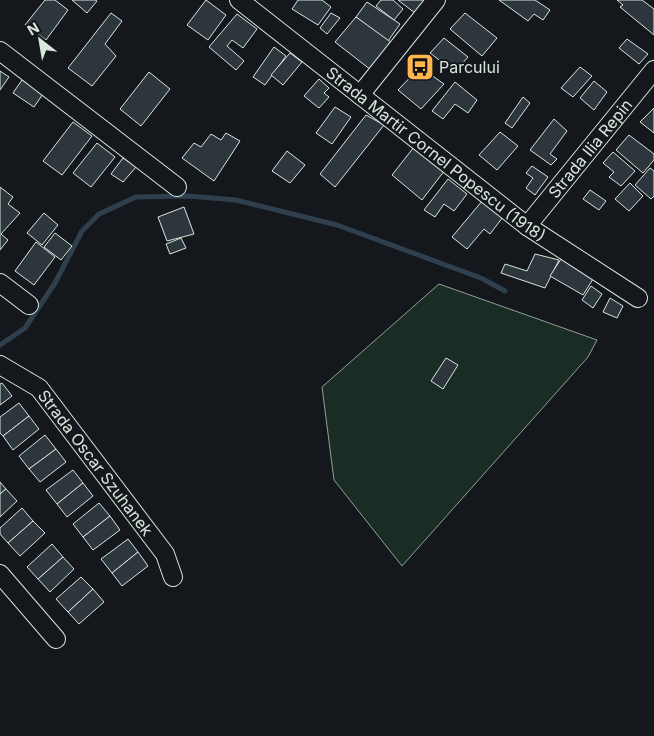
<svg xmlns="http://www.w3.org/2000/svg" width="654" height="736" font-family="Inter,sans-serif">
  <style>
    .green { fill: #1a2d24; stroke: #939e99 }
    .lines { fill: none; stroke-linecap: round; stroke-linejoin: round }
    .stream { stroke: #2f3f4d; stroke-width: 5 }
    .building { fill: #2c363c; stroke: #d8e6dc }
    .minor-casing { stroke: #d8e6dc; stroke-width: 20 }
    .minor { stroke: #14181c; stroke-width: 18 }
    .labels { text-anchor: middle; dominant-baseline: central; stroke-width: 4; stroke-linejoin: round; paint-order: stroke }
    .poi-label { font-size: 16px; fill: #d8e6dc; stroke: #14181c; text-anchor: start }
    .street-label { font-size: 16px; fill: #d8e6dc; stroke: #14181c }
  </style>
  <rect width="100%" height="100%" fill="#14181c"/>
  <path class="green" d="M439,284L597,340L588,357L402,566L334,480L322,387Z"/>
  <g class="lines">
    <path class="stream" d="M0,345L25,328L55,283L82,231L99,214L136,197L188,196L236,200L337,225L481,278L505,291"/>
  </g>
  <g class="building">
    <path d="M45,0H55L68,10L46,40L25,25Z"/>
    <path d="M72,0H95L97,1L87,13Z"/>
    <path d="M206,0L226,15L208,40L187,25Z"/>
    <path d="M298,0H322L331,7L318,25L292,9Z"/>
    <path d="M381,0H393L403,9L394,20L376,6Z"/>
    <path d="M398,0H425L415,13Z"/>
    <path d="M499,0H535L550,10L543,20L534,14L528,21Z"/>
    <path d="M617,0H642L654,9V35L620,7L623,5Z"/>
    <path d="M367,2L400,24L388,41L356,17Z"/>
    <path d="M111,13L122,21L105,44L116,56L92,86L68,68Z"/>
    <path d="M331,13L340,18L327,34L320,28Z"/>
    <path d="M465,13L497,38L482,56L450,29Z"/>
    <path d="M237,14L257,29L243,48L232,40L227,46L244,61L236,70L209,47Z"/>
    <path d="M356,17L392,43L371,70L335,42Z"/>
    <path d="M444,38L468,57L455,72L430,53Z"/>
    <path d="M627,39L648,54L639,64L619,48Z"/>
    <path d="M274,47L286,56L265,85L253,77Z"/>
    <path d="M290,53L302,62L283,85L271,75Z"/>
    <path d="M420,67L444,84L421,109L398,90Z"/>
    <path d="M580,67L592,76L573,97L561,88Z"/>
    <path d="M0,71L9,77L0,90Z"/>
    <path d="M149,72L170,89L141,126L120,109Z"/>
    <path d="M319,79L329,88L324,93L329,97L319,108L304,96Z"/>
    <path d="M22,80L43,94L34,107L13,93Z"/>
    <path d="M594,81L607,92L594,110L580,98Z"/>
    <path d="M455,82L477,100L468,113L455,104L443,119L432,111Z"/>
    <path d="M523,97L530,103L512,128L505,123Z"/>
    <path d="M335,107L351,117L332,144L316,133Z"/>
    <path d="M654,108V133L640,122Z"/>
    <path d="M366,115L384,125L335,187L320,174Z"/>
    <path d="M554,119L567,131L550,154L557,159L551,165L530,150Z"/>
    <path d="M73,122L92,136L62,175L43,161Z"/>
    <path d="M500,132L518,146L497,170L479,155Z"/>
    <path d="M226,133L240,141L214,181L182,158L194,143L201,147L211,134L221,140Z"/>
    <path d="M629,135L654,154V160L643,173L616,150Z"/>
    <path d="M97,143L115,157L91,187L73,173Z"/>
    <path d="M414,147L445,170L422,200L392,175Z"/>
    <path d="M287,151L305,165L290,183L272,171Z"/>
    <path d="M613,152L635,171L621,186L609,177L614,172L603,163Z"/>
    <path d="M123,158L136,167L123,182L111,174Z"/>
    <path d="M532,166L548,177L535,195L526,188L533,178L526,173Z"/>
    <path d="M650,168L654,171V196L651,199L635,185Z"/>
    <path d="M448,179L467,194L454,211L444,204L435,217L424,210Z"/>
    <path d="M630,183L643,196L629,211L615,199Z"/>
    <path d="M0,187L13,197L8,204L20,213L1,234L8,240L0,250Z"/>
    <path d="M590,190L606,201L599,210L583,199Z"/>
    <path d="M483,200L503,217L490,234L484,229L467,249L452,237Z"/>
    <path d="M184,207L194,234L167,241L158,217Z"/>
    <path d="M44,213L58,225L42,245L27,233Z"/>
    <path d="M55,233L72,246L61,260L44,247Z"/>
    <path d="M181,238L186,248L170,254L166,244Z"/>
    <path d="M36,242L55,257L34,285L15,271Z"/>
    <path d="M535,254L559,260L545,288L501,273L505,264L527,271Z"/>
    <path d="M561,259L593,279L583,295L550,276Z"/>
    <path d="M591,286L602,294L593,308L582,300Z"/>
    <path d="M610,298L623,306L617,318L603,312Z"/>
    <path d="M446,358L458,365L443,389L431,381Z"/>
    <path d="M2,383L12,396L0,405V384Z"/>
    <path d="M19,403L29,416L3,436L0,433V417Z"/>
    <path d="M29,416L39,429L13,450L3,436Z"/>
    <path d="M45,435L56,449L29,469L19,456Z"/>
    <path d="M56,449L66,462L40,482L29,469Z"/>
    <path d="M73,470L83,483L57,504L46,490Z"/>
    <path d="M0,482L6,489L0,494Z"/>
    <path d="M83,483L93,496L67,517L57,504Z"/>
    <path d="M6,489L17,501L0,517V494Z"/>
    <path d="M99,503L110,516L83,537L73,524Z"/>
    <path d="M22,508L33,521L8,543L0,534V528Z"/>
    <path d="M110,516L120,530L93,550L83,537Z"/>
    <path d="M33,521L45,533L20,556L8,543Z"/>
    <path d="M128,539L138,552L112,573L101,559Z"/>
    <path d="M52,544L63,557L38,579L27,567Z"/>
    <path d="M138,552L148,566L122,586L112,573Z"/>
    <path d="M63,557L74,569L50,592L38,579Z"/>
    <path d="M81,577L93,589L68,612L56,599Z"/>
    <path d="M93,589L104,602L79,624L68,612Z"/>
  </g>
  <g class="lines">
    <defs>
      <g id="minor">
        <path id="s1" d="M239,0L527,226L638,298"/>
        <path d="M0,51L177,187"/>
        <path d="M360,95L436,0"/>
        <path id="s2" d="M527,226L654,70"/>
        <path d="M0,283L29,305"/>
        <path id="s3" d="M0,365L39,388L165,554L173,577"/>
        <path d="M0,574L56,639"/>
      </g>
    </defs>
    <use href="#minor" class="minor-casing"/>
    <use href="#minor" class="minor"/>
  </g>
  <defs>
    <symbol id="bus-square" viewBox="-11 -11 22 22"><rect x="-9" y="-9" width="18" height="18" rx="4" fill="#ffb74d" stroke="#14181c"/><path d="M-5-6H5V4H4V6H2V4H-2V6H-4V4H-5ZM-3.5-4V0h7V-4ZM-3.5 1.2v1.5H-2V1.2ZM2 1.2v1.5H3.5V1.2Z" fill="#111"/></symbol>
  </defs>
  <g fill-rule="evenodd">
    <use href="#bus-square" x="404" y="51" width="32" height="32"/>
  </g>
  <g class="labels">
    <g class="poi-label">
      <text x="439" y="67">Parcului</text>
    </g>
    <g class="street-label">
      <text stroke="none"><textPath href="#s2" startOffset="100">Strada Ilia Repin</textPath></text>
      <text stroke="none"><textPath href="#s1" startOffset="250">Strada Martir Cornel Popescu (1918)</textPath></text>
      <text stroke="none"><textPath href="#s3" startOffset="139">Strada Oscar Szuhanek</textPath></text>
    </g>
  </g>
  <g transform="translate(40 40) rotate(329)" stroke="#14181c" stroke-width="4" paint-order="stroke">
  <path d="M0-4L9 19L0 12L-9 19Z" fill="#d8e6dc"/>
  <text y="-8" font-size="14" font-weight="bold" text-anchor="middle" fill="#d8e6dc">N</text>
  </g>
</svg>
